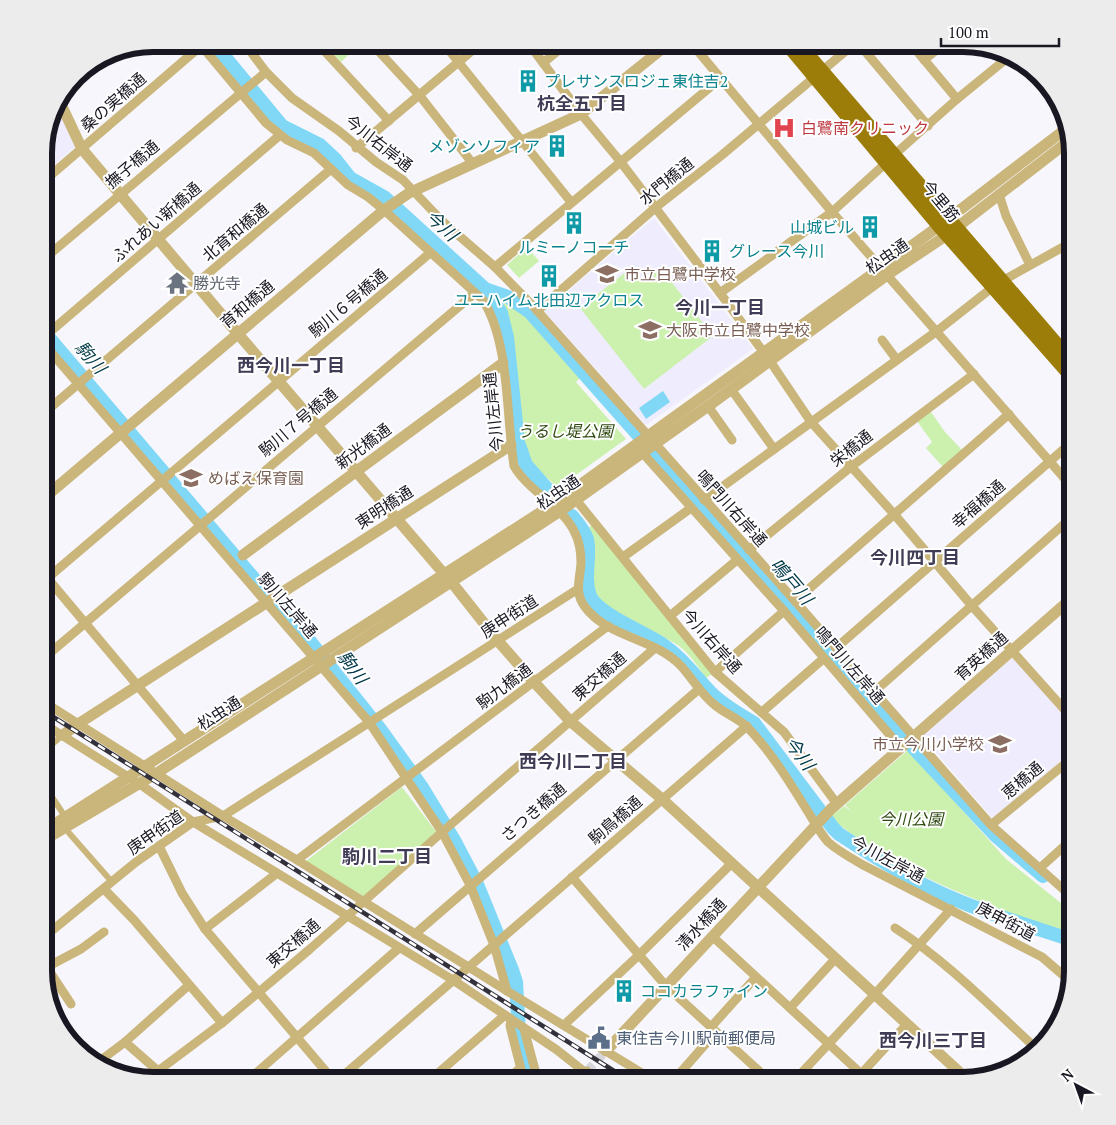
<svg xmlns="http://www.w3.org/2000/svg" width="1116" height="1125" font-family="'PT Serif','Noto Sans JP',serif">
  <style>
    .built { fill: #efedfd }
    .green { fill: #ccf1ae }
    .water { fill: #81d8f6 }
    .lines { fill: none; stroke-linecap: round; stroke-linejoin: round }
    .river { stroke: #81d8f6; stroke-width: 14 }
    .minor-tunnel { stroke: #d6d5db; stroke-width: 9; stroke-dasharray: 9 4.5; stroke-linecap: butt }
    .pedestrian { stroke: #cab57b; stroke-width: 6 }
    .minor { stroke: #cab57b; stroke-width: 9 }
    .tertiary { stroke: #cab57b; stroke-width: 11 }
    .primary { stroke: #9c7d09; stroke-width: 14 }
    .rail-casing { stroke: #31303b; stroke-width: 4.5 }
    .rail { stroke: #fff; stroke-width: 2.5; stroke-dasharray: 8; stroke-linecap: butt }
    .labels { text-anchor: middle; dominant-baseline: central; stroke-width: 4; stroke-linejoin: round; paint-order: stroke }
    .culture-label { font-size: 16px; fill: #0d838f; stroke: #fff; text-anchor: start }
    .street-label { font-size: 16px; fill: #181722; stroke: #fff }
    .health-label { font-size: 16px; fill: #be3a42; stroke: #fff; text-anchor: start }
    .education-label { font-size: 16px; fill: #785e54; stroke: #fff; text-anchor: start }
    .worship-label { font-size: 16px; fill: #5b616d; stroke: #fff; text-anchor: start }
    .park-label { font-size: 16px; font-style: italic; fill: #2f4a11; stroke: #fff }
    .service-label { font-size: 16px; fill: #4e5e75; stroke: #fff; text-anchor: start }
    .neighbourhood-label { font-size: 18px; font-weight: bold; fill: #403c55; stroke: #fff }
    .water-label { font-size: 18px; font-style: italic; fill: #003948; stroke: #fff }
    .rim { fill: none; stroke: #181722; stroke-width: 6 }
  </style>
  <rect width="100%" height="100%" fill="#f7f6fc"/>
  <g class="built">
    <path d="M55,104L75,147L44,174V146Z"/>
    <path d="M654,218L753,349L646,425L544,311Z"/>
    <path d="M1012,656L1072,725V751L996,818H992L922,736Z"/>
  </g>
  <g class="green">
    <path d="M325,44H355L357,47L341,62Z"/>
    <path d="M527,247L539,261L519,278L507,265Z"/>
    <path d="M632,267L643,280L660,267L713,336L644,389L580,308Z"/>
    <path d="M498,297C524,305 562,356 581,377L576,382L626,439L558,488L534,466L526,451L512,333L507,314Z"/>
    <path d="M931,412L945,432L962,450L943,467L926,448L932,442L917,421Z"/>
    <path d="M592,525L712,674L706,678C698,667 690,654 679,646C659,632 601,611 592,589C586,572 596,547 589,527Z"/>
    <path d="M908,750L1006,859L1072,912V937C992,906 895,873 830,817L844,806L852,812L845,805Z"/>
    <path d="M402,787L437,833L367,899L306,861Z"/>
  </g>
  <path class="water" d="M663,391L670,402L646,419L639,408Z"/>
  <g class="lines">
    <g class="river">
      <path d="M214,44L282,126L320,145L335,159L350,178L384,197L485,289L501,313L507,337L518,442L526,465L549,491"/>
      <path d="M485,289L508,297L530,312L921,756L996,836L1043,876"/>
      <path d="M44,332L272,600L312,644L380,729L421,786L455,842L476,882L512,970L516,982L519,1033L531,1081"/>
      <path d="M572,516C578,523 584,530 587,539C591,557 583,577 590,596C598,614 644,632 662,644C683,658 696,678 713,695C725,706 740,715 754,723L833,828L839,834C868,853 897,871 928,887C974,910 1024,924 1072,940"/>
    </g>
    <path class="minor-tunnel" d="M587,1071L606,1051"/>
    <g class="pedestrian">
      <path d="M44,751L63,735"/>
      <path d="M44,785L62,812"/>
      <path d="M69,833L112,882"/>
    </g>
    <g class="minor">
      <path d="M200,44L266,123L287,140L314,153L348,185L368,197L384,210L483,300C510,343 506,416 514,466C529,492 564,507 575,533C579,541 581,554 581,563C580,579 574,593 585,607C608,638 655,638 681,666C693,679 701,695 716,706C726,714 739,719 747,727C769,749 789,781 805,807C813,819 819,832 828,842C838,851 851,858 863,865L1042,957L1070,981"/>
      <path d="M245,44L266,72L292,98L339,131L376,162L403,180L442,221L495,267L533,306L795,601L991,825L1072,897"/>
      <path d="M318,44L389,121"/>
      <path d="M372,44L420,96L473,164"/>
      <path d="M444,44L571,202"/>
      <path d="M529,44L581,114L620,161L720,293L770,361L811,422L894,514L972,606L1072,718"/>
      <path d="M692,44L832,212L1072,487"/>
      <path d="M859,44L928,126"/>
      <path d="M911,44L957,99"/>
      <path d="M924,60L944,44"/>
      <path d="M543,63L566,44"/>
      <path d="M356,148L480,44"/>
      <path d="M894,155L957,99L1011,55"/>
      <path d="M44,181L202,45"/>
      <path d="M999,194L1006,216L1030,265"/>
      <path d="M44,259L266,72"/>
      <path d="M495,267L721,78"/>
      <path d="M1002,281L1072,242"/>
      <path d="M720,293L832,212L887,162"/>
      <path d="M537,311L655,208L722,155L854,44"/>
      <path d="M44,337L280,135"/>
      <path d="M882,340L897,360"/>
      <path d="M44,344L369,722L442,832L470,885L494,945L507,991"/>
      <path d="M731,389L774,449"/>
      <path d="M708,406L732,440"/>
      <path d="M44,413L331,169"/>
      <path d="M639,449L784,611L901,748"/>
      <path d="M573,496L715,672L784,732L837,804"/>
      <path d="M704,500L937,331L993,287"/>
      <path d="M749,550L852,466L974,374"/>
      <path d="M623,557L691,508"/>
      <path d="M44,574L184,741"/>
      <path d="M44,581L430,253"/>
      <path d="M795,601L1009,414"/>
      <path d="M670,616L737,560"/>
      <path d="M836,648L1072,442"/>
      <path d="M44,658L475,293"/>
      <path d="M715,672L784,611"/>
      <path d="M874,692L1072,517"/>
      <path d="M44,702L223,816L297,860L507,991L655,1081"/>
      <path d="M762,712L823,659"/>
      <path d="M44,724L144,787L193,822L453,980L557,1050L596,1081"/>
      <path d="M991,825L1072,758"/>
      <path d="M159,846L182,893L205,929L334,1081"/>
      <path d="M297,860L608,626"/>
      <path d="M1040,868L1072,839"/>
      <path d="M572,877L666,986L770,1081"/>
      <path d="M104,889L134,920L222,1023"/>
      <path d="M895,928C948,962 992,1008 1038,1050"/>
      <path d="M205,929L276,874"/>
      <path d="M415,934L699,689"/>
      <path d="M712,936L869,1081"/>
      <path d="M44,937L136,862L193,822L223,816L578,589"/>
      <path d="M44,963L71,1004"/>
      <path d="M47,967L81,949L104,932"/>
      <path d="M790,1008L836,958"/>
      <path d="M511,1019L510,1026L524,1081"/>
      <path d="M564,1025L639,955L732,863"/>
      <path d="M711,1027L756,977"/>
      <path d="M524,1029L538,1081"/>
      <path d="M125,1042L158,1071L167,1081"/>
      <path d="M97,1063L125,1042L189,985"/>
      <path d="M158,1071L222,1023L310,949L449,826L655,648"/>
      <path d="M861,1074L907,1024"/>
      <path d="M247,1081L399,948"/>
      <path d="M337,1081L747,726"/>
      <path d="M429,1081L505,1015"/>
      <path d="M506,1081L520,1068"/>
      <path d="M578,1081L587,1071"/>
      <path d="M673,1081L716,1032"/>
      <path d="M748,1081L758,1070"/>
      <path d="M794,1081L875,994L951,909"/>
    </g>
    <g class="tertiary">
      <path d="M59,100L82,149L233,328L457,589L498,641L534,682L570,721L662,799L968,1080"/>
      <path d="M1068,244L1072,249"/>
      <path d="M44,498L384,210L409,193L581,114L668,44"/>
      <path d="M243,555L503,363"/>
      <path d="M63,735L78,724L511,445"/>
      <path d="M44,831L555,503L939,226L1067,128"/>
      <path d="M44,840L157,773L559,512L714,402L887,275L947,235L1070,140"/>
      <path d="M606,1051L831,809L1072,598"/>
    </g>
    <g class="primary">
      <path d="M787,44L939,226L1072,377"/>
      <path d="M804,50L1072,362"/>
    </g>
    <defs>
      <path id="rail" d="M44,711L630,1081"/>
    </defs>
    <use href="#rail" class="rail-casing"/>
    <use href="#rail" class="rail"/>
  </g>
  <defs>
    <symbol id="building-bare" viewBox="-9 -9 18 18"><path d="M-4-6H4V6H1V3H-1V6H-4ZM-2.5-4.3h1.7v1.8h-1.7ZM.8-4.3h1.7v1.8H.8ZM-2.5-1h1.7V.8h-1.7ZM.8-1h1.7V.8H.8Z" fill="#0f9aa8" stroke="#fff" stroke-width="2.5" paint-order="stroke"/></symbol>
    <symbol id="hospital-bare" viewBox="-9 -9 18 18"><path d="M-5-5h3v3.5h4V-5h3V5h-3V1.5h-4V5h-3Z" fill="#e0444e" stroke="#fff" stroke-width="2.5" paint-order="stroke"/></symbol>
    <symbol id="school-bare" viewBox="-9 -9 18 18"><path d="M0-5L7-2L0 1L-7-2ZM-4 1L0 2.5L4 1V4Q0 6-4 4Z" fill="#8d6e63" stroke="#fff" stroke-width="2.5" paint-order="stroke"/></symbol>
    <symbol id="temple-bare" viewBox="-9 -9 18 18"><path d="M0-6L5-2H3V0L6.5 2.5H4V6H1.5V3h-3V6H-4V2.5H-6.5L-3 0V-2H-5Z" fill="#6b7280" stroke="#fff" stroke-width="2.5" paint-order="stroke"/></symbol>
    <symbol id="civic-bare" viewBox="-9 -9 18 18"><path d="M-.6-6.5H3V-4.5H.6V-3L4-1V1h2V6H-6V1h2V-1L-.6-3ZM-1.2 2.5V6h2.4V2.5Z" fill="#5c6f8a" stroke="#fff" stroke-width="2.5" paint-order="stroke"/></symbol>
  </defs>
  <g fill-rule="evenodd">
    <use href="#building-bare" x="512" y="65" width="32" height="32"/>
    <use href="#hospital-bare" x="768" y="112" width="32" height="32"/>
    <use href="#building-bare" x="541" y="130" width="32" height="32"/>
    <use href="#building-bare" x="558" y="207" width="32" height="32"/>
    <use href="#building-bare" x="854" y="211" width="32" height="32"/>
    <use href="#building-bare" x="696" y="235" width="32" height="32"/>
    <use href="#school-bare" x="591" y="258" width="32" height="32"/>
    <use href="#building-bare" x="533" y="260" width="32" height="32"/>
    <use href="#temple-bare" x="161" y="267" width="32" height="32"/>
    <use href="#school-bare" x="634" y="314" width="32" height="32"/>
    <use href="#school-bare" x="175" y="462" width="32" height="32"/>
    <use href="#school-bare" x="984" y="728" width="32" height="32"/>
    <use href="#building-bare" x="608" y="975" width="32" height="32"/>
    <use href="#civic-bare" x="583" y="1022" width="32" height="32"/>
  </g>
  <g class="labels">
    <g class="culture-label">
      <text x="544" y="81">プレサンスロジェ東住吉2</text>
      <text x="540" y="146" text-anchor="end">メゾンソフィア</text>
      <text x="854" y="227" text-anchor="end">山城ビル</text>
      <text x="574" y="247" text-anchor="middle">ルミーノコーチ</text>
      <text x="729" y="251">グレース今川</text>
      <text x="549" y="300" text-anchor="middle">ユニハイム北田辺アクロス</text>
      <text x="640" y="991">ココカラファイン</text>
    </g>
    <g class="street-label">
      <text transform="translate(113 102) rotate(-41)">桑の実橋通</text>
      <text transform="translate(379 143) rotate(38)">今川右岸通</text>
      <text transform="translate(132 164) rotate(-40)">撫子橋通</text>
      <text transform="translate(666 181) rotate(-39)">水門橋通</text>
      <text transform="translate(941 201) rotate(50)">今里筋</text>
      <text transform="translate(156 222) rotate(-41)">ふれあい新橋通</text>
      <text transform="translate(235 232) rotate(-40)">北育和橋通</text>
      <text transform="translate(887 256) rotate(-35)">松虫通</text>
      <text transform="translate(348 303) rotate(-40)">駒川６号橋通</text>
      <text transform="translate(247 304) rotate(-40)">育和橋通</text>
      <text transform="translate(493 412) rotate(-96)">今川左岸通</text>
      <text transform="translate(298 422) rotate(-40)">駒川７号橋通</text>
      <text transform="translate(363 446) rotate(-37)">新光橋通</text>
      <text transform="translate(851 448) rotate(-38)">栄橋通</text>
      <text transform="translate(558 492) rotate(-34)">松虫通</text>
      <text transform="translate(978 504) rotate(-41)">幸福橋通</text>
      <text transform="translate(384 507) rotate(-33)">東明橋通</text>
      <text transform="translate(732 508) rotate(48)">鳴門川右岸通</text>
      <text transform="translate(288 605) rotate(49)">駒川左岸通</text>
      <text transform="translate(509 616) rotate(-33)">庚申街道</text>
      <text transform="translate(712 641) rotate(48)">今川右岸通</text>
      <text transform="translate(981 656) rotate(-42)">育英橋通</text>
      <text transform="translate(850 665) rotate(49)">鳴門川左岸通</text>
      <text transform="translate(599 676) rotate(-41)">東交橋通</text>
      <text transform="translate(504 686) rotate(-37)">駒九橋通</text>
      <text transform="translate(219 713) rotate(-33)">松虫通</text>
      <text transform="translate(1022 780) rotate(-40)">恵橋通</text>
      <text transform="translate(533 812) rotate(-41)">さつき橋通</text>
      <text transform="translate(615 820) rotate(-41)">駒鳥橋通</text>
      <text transform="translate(155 832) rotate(-35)">庚申街道</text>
      <text transform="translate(888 859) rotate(28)">今川左岸通</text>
      <text transform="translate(1006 921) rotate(28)">庚申街道</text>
      <text transform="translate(701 924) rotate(-47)">清水橋通</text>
      <text transform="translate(293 943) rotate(-41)">東交橋通</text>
    </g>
    <g class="health-label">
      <text x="801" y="128">白鷺南クリニック</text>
    </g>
    <g class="education-label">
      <text x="624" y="274">市立白鷺中学校</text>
      <text x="666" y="330">大阪市立白鷺中学校</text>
      <text x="208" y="478">めばえ保育園</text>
      <text x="984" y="744" text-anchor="end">市立今川小学校</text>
    </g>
    <g class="worship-label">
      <text x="193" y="283">勝光寺</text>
    </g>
    <g class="park-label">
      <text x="565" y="431">うるし堤公園</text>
      <text x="911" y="819">今川公園</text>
    </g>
    <g class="service-label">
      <text x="616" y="1038">東住吉今川駅前郵便局</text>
    </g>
    <g class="neighbourhood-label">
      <text x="582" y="103">杭全五丁目</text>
      <text x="720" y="307">今川一丁目</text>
      <text x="291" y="365">西今川一丁目</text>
      <text x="915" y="557">今川四丁目</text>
      <text x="573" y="761">西今川二丁目</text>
      <text x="387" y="856">駒川二丁目</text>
      <text x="933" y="1040">西今川三丁目</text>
    </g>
    <g class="water-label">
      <text transform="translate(442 225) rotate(42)">今川</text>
      <text transform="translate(91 357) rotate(49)">駒川</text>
      <text transform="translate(792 581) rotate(49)">鳴戸川</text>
      <text transform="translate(353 667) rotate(53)">駒川</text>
      <text transform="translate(800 753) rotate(53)">今川</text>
    </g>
  </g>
  <path d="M0 0H1116V1125H0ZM153 52H963A101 101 0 0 1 1064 153V971A101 101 0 0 1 963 1072H153A101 101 0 0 1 52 971V153A101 101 0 0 1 153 52Z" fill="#edeced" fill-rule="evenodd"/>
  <path class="rim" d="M153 52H963A101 101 0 0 1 1064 153V971A101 101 0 0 1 963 1072H153A101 101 0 0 1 52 971V153A101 101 0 0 1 153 52Z"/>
  <g transform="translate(1076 1085) rotate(319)" stroke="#ffffff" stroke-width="4" paint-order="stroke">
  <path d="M0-4L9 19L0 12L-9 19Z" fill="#181722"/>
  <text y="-8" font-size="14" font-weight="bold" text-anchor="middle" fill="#181722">N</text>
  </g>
  <path d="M941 38v8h118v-8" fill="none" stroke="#181722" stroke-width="2.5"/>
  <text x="948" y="38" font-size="15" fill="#181722" stroke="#ffffff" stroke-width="4" paint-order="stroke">100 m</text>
</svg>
